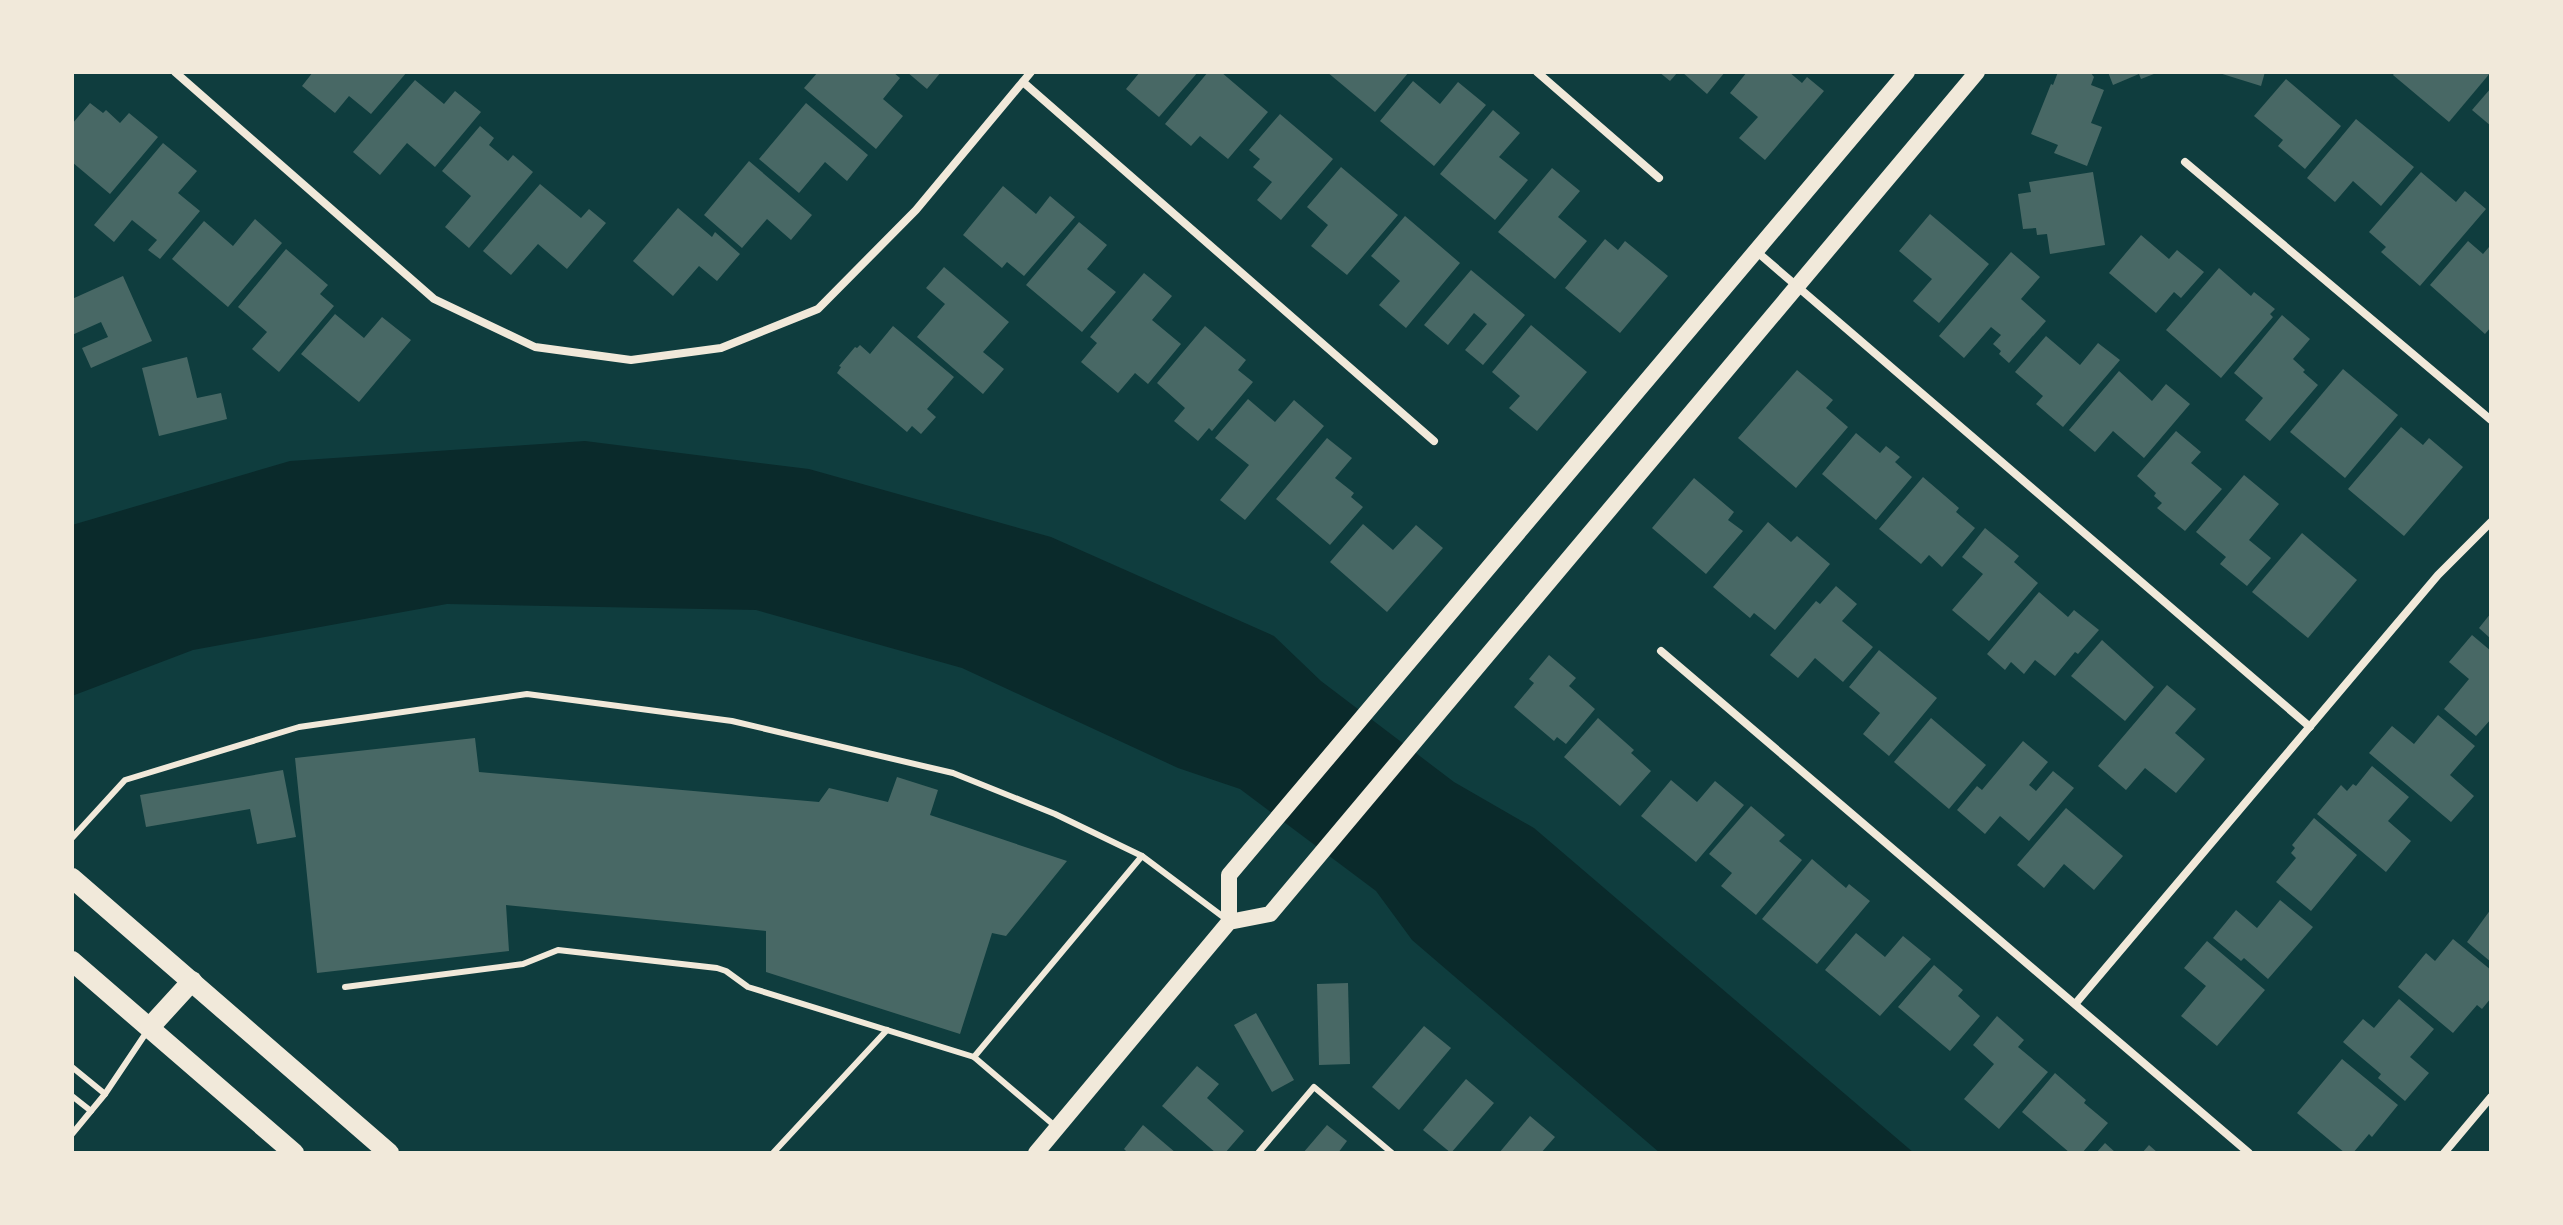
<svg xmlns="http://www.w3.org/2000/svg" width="2563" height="1225" font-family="Mulish,sans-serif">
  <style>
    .water { fill: #0a2a2b }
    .building { fill: #486865 }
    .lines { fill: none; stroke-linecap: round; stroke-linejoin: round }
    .service { stroke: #f1e9da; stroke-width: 6 }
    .minor { stroke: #f1e9da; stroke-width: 8 }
    .secondary { stroke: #f1e9da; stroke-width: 16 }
    .primary { stroke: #f1e9da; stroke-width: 20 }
  </style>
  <rect width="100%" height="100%" fill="#0f3d3e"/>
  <path class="water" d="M585,441L809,469L1051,537L1274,636L1321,681L1454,782L1534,828L1914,1153H1660L1412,940L1376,891L1240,789L1178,768L962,668L756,610L447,604L193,650L72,696V525L290,461Z"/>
  <g class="building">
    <path d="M313,72H407L371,114L349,96L335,113L302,86Z"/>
    <path d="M818,72H893L900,78L883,99L903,116L876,149L804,88Z"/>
    <path d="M907,72H941L927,89Z"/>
    <path d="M1140,72H1198L1159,117L1126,89Z"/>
    <path d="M1208,72H1221L1268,112L1228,159L1200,136L1191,146L1165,124Z"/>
    <path d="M1327,72H1409L1375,112Z"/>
    <path d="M1659,72H1678L1670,81Z"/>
    <path d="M1682,72H1725L1707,94Z"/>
    <path d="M1747,72H1789L1802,83L1807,77L1824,91L1765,160L1739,138L1758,117L1730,93Z"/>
    <path d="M2058,72H2090L2094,77L2091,85L2104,90L2091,123L2102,127L2087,166L2054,153L2058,145L2031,134L2051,84L2053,85Z"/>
    <path d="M2108,72H2159L2141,79L2139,74L2113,85Z"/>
    <path d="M2216,72H2265L2261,86Z"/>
    <path d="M2395,72H2491L2449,122L2393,75Z"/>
    <path d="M2286,79L2341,126L2305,169L2278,146L2283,140L2254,116Z"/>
    <path d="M415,80L444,104L455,91L481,112L435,167L407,143L380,175L353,152Z"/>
    <path d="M1413,81L1440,104L1458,82L1486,105L1434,166L1380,121Z"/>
    <path d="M2491,88V126L2472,110Z"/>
    <path d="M90,103L103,113L106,110L120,123L129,113L158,137L110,194L72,162V124Z"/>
    <path d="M806,103L868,155L847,181L825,162L799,193L759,159Z"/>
    <path d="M1493,110L1520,133L1499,157L1528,180L1495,220L1440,174Z"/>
    <path d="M1280,114L1333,159L1281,220L1257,200L1272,182L1253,167L1260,159L1249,150Z"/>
    <path d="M2356,119L2414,167L2381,206L2353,181L2335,202L2307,178Z"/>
    <path d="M480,126L494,138L489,145L508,161L513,155L533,172L469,248L445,227L471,196L442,171Z"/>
    <path d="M163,143L197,171L178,193L200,211L160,259L148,250L157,240L132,220L114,242L94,225Z"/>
    <path d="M749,161L812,215L791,240L767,219L742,248L704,215Z"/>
    <path d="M1341,167L1398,215L1347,275L1311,246L1328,225L1307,207Z"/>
    <path d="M1552,168L1580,191L1558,217L1587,241L1555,279L1498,232Z"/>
    <path d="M2093,172L2105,245L2050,254L2047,234L2037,235L2036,228L2023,229L2018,194L2031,192L2029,182Z"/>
    <path d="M2421,172L2456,202L2465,191L2486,209L2420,286L2381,252L2386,247L2369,232Z"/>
    <path d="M540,184L581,218L589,209L606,223L567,269L538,244L511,275L483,251Z"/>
    <path d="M1003,186L1036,214L1050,196L1075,217L1024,276L1007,262L1002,268L963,235Z"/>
    <path d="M678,208L712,237L715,232L740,254L717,281L699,266L673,296L633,261Z"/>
    <path d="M1930,214L1989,264L1939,323L1913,301L1932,279L1899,251Z"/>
    <path d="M1405,216L1460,263L1406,328L1379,305L1400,281L1371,256Z"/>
    <path d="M255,219L282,243L228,307L172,259L204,221L233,246Z"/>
    <path d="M1079,222L1107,245L1087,269L1116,292L1082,332L1026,285Z"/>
    <path d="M2141,235L2169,259L2177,250L2204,272L2181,298L2174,292L2156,313L2109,273Z"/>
    <path d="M1605,239L1618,250L1625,241L1668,276L1620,333L1565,288Z"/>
    <path d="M2468,241L2483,254L2489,247L2491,248V327L2485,334L2430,285Z"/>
    <path d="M286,249L328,285L320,294L334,306L279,372L252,349L267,332L238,307Z"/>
    <path d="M2011,252L2040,277L2021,299L2046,321L2009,363L1999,354L2001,351L1993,344L2001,335L1991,327L1964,358L1939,336Z"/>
    <path d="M944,267L1009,322L983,352L1004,369L983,394L917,337L945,304L926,288Z"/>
    <path d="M2219,268L2251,296L2254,292L2275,309L2270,314L2273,317L2221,378L2166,330Z"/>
    <path d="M1471,270L1525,315L1483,365L1465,350L1487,324L1474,313L1448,345L1424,325Z"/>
    <path d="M1144,273L1172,296L1152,320L1181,344L1148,384L1135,373L1118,393L1081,362L1097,343L1090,337Z"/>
    <path d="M123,276L152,341L91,368L82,348L108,337L101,322L72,335V299Z"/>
    <path d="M335,314L364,338L382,317L411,340L359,402L301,354Z"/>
    <path d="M2282,315L2310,339L2293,359L2305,370L2303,372L2318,385L2270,441L2245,420L2263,398L2234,373Z"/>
    <path d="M1531,325L1587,372L1537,431L1509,408L1520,396L1492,372Z"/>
    <path d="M893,326L954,377L927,409L936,417L921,434L912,426L907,432L837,373L841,367L839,366L855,347L857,348L860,345L870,354Z"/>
    <path d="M1205,326L1246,360L1238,370L1253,382L1212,431L1209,428L1198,441L1174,421L1185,408L1157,383Z"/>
    <path d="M2046,336L2080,365L2098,343L2120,360L2063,427L2036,404L2043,396L2015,372Z"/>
    <path d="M187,357L197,398L221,393L227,419L159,436L142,368Z"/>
    <path d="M2343,369L2398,415L2345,478L2290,432Z"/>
    <path d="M1797,370L1833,400L1826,408L1848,427L1796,488L1738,438Z"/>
    <path d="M2119,371L2152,401L2166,384L2190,404L2144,458L2113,431L2095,452L2069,430Z"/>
    <path d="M1248,399L1275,422L1294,400L1324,426L1245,520L1220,500L1249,465L1215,438Z"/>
    <path d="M2401,427L2423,445L2429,438L2463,467L2404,536L2348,489Z"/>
    <path d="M2176,431L2201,452L2191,463L2222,489L2185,531L2157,508L2162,503L2154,496L2156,493L2137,476Z"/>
    <path d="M1856,433L1880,453L1886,446L1900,457L1895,462L1912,477L1876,520L1822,474Z"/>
    <path d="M1327,438L1352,458L1335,478L1354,493L1351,497L1363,507L1330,545L1276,499Z"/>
    <path d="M2244,475L2279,504L2249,540L2271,558L2247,586L2220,564L2226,557L2196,532Z"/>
    <path d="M1923,477L1959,508L1956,512L1975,528L1942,567L1929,555L1921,564L1879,529Z"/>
    <path d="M1694,478L1734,512L1728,520L1743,531L1706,574L1652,528Z"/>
    <path d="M1768,522L1791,542L1797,536L1830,564L1775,630L1754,613L1750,618L1713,587Z"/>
    <path d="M1363,524L1393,550L1416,525L1443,548L1387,612L1330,562Z"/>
    <path d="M1985,528L2019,556L2014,562L2038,583L1989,641L1952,610L1983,574L1962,557Z"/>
    <path d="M2302,533L2357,580L2308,638L2252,592Z"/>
    <path d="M1836,586L1857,604L1842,621L1873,647L1843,682L1815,658L1798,678L1770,655L1816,601L1820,604Z"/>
    <path d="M2039,592L2068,617L2074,610L2099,630L2078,654L2075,652L2055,676L2035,660L2024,674L2011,662L2005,670L1987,654Z"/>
    <path d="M2491,613V639L2479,628Z"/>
    <path d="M2472,635L2491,651V719L2476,736L2444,709L2469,679L2449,662Z"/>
    <path d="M2102,640L2154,687L2125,721L2071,676Z"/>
    <path d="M1879,650L1937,698L1889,756L1863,734L1880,713L1849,687Z"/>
    <path d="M1549,655L1576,678L1569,686L1595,709L1566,744L1557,737L1554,741L1514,707L1534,683L1529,679Z"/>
    <path d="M2167,685L2196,709L2175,733L2205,759L2176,793L2145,768L2126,790L2098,766Z"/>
    <path d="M2438,715L2475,746L2450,775L2474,796L2451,822L2369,753L2392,726L2414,744Z"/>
    <path d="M1598,718L1634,750L1631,753L1651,771L1620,806L1564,757Z"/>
    <path d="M1931,718L1986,765L1949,809L1894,762Z"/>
    <path d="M475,738L479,772L819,802L829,788L888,802L897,777L938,790L930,815L1067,861L1006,936L992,933L960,1034L766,972V931L506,905L509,951L317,973L295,758Z"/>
    <path d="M2023,741L2048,762L2029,785L2036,791L2053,771L2074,788L2029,841L2000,816L1985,834L1957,810L1977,786L1982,790Z"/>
    <path d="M2372,766L2409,797L2388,821L2411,841L2386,872L2317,814L2341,785L2347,791L2353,784L2356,786Z"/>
    <path d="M283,770L296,837L257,844L250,809L146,827L140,795Z"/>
    <path d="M1671,780L1697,802L1715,781L1744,805L1696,862L1641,816Z"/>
    <path d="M1751,806L1785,835L1779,841L1802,860L1756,915L1721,886L1732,873L1709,854Z"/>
    <path d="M2066,808L2123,856L2094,890L2064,864L2044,888L2017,865Z"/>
    <path d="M2314,818L2357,855L2311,911L2276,882L2296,858L2291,853L2295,848L2292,845Z"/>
    <path d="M1812,859L1846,888L1849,884L1870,901L1817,964L1762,919Z"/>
    <path d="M2280,900L2313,927L2268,979L2244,958L2241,961L2213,938L2236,910L2257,928Z"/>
    <path d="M2491,909V962L2467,942Z"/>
    <path d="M1856,933L1885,957L1903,936L1931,959L1880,1016L1825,970Z"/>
    <path d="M2453,939L2491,970V998L2482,1009L2477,1005L2453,1033L2398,987L2426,953L2435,961Z"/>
    <path d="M2207,941L2265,990L2217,1046L2181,1016L2206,986L2184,968Z"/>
    <path d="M1934,965L1963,990L1958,996L1980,1016L1950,1051L1898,1007Z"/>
    <path d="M1348,983L1350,1064L1319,1065L1317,984Z"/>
    <path d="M2399,999L2434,1029L2410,1057L2429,1073L2405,1101L2378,1078L2381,1074L2343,1042L2363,1019L2374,1028Z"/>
    <path d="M1256,1013L1294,1080L1272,1092L1234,1025Z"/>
    <path d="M1997,1016L2024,1040L2018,1047L2048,1072L1999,1129L1964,1099L1994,1064L1973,1045Z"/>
    <path d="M1424,1026L1451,1048L1399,1110L1372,1087Z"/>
    <path d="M2342,1059L2398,1105L2372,1137L2369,1134L2353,1153H2345L2297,1113Z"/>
    <path d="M1197,1066L1219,1084L1207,1098L1244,1131L1225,1153H1216L1162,1106Z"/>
    <path d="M2055,1073L2086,1100L2084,1103L2108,1123L2082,1153H2070L2022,1112Z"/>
    <path d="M1466,1079L1494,1103L1451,1153L1423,1130Z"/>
    <path d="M1530,1116L1555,1137L1541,1153H1499Z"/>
    <path d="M1143,1125L1176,1153H1128L1124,1149Z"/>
    <path d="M1327,1125L1347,1141L1338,1153H1303Z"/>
    <path d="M2105,1143L2116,1153H2096Z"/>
    <path d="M2149,1145L2158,1153H2142Z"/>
  </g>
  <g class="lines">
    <g class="service">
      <path d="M72,838L125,780L299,727L527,694L732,721L953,773L1055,814L1142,856L1226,919"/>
      <path d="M345,987L523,964L558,950L717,968L726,971L748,987L974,1057L1055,1126"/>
      <path d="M974,1057L1142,856"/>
      <path d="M72,1067L105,1094"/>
      <path d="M72,1096L91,1111"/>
      <path d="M72,1134L105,1094L148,1030"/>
      <path d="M773,1153L887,1030"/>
      <path d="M1258,1153L1314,1087L1392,1153"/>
    </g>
    <g class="minor">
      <path d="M175,72L434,299L535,347L631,360L721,348L818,309L916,210L1031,72"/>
      <path d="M1537,72L1659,178"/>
      <path d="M1023,82L1434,441"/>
      <path d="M2185,162L2491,420"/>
      <path d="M1756,251L2310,727"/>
      <path d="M1661,651L2249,1153"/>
      <path d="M2076,1003L2438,575L2491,522"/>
      <path d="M2444,1153L2491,1097"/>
    </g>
    <g class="secondary">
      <path d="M1229,922V875L1907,72"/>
      <path d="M1036,1153L1229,922L1270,914L1977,72"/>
    </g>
    <g class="primary">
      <path d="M72,878L389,1153"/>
      <path d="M72,961L294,1153"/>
      <path d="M150,1027L192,981"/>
    </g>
  </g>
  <rect width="2563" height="1225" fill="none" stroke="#f1e9da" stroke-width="148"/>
</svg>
